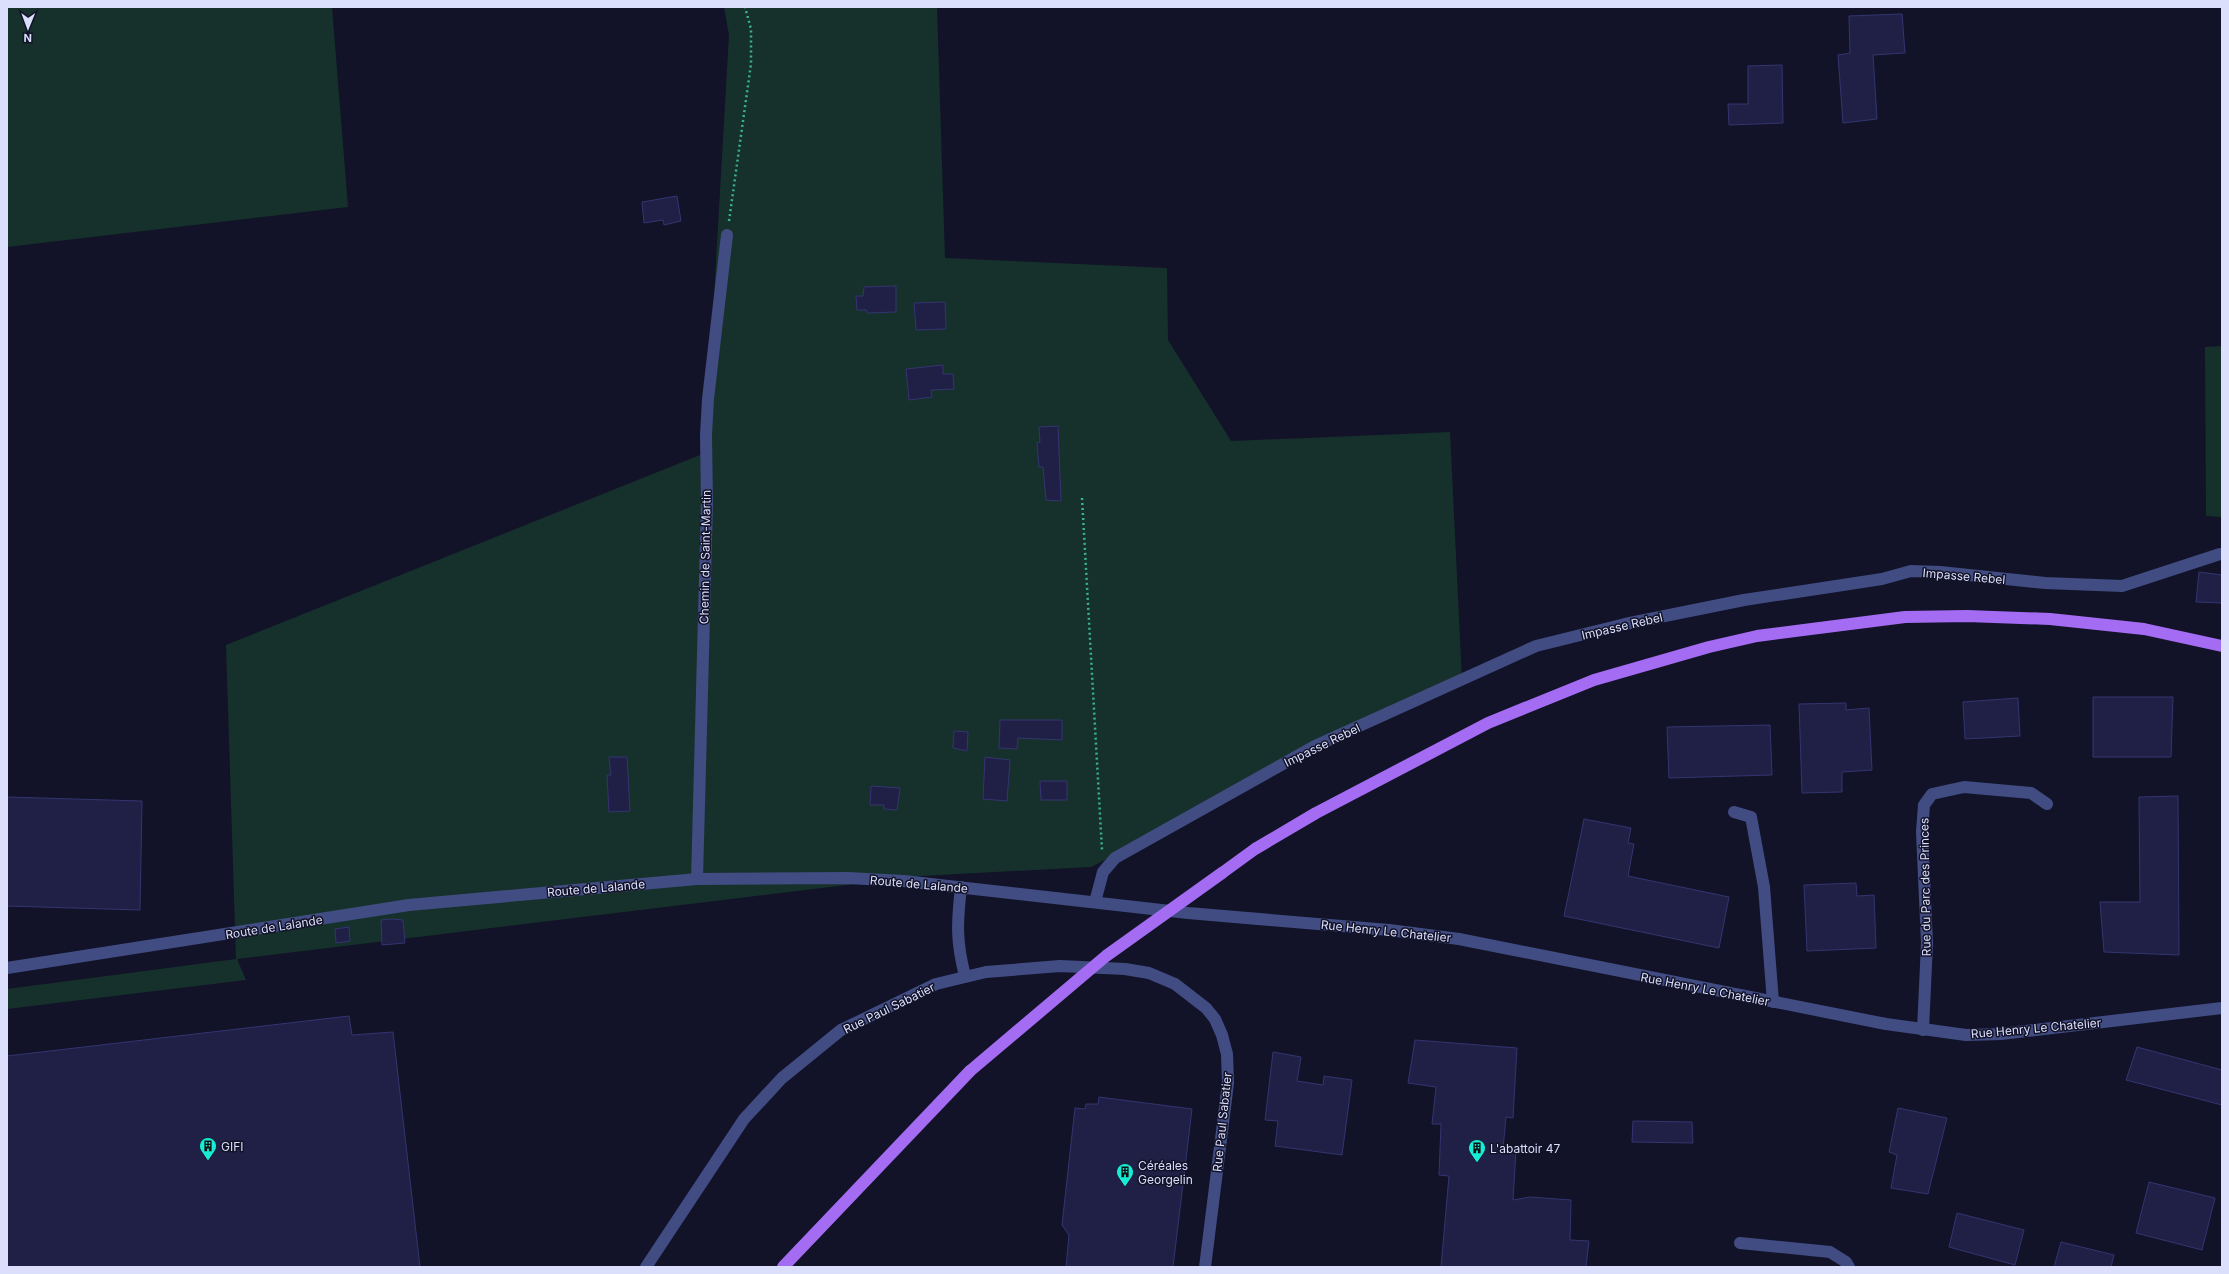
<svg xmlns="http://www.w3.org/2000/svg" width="2229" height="1274" font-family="Inter,sans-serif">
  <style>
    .green { fill: #16312b }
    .building { fill: #202047; stroke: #343471 }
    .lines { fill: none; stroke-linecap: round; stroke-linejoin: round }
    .path { stroke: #3ab292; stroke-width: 2.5; stroke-dasharray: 2 3; stroke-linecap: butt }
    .minor { stroke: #414c83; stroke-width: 12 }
    .major { stroke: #a46cf3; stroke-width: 12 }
    .major-bridge { stroke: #a46cf3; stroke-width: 12 }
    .labels { text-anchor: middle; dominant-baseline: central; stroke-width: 3; stroke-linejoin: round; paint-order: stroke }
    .street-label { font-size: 12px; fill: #dcdffc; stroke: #121328 }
    .poi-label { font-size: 12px; fill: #dcdffc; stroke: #121328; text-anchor: start }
  </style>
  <rect width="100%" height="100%" fill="#121328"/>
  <g class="green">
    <path d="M7,7H332L348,207L7,247Z"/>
    <path d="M724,7H937L945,258L1167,268L1168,340L1231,441L1450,432L1462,680L1091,867L921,876L237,959L246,980L7,1009V989L236,959L226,645L705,453L729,35Z"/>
    <path d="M2222,346V517L2206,516L2205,347Z"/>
  </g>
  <g class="building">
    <path d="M1902,14L1905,53L1873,55L1877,119L1843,123L1838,55L1850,53L1849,16Z"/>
    <path d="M1782,65L1783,123L1729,125L1728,104H1748V66Z"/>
    <path d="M677,196L681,221L664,225L663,220L644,223L642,202Z"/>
    <path d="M896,286V312L868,313L866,310H857L856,296H863L864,287Z"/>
    <path d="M945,302L946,329L916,330L914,303Z"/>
    <path d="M943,365V374H953L954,389L931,390L932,397L909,400L906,369Z"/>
    <path d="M1058,426L1061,501L1046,500L1043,467H1039L1037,443L1040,442L1039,427Z"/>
    <path d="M2199,572L2222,575V603L2196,602Z"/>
    <path d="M2093,697H2173L2171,757H2093Z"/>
    <path d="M2018,698L2020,736L1965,739L1963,702Z"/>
    <path d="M1846,703V710L1869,708L1872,770L1842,772V792L1802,793L1799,704Z"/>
    <path d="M1000,720H1062V740L1018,738L1017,749L999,748Z"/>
    <path d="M1770,725L1772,775L1669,778L1667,727Z"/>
    <path d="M954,731L968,732L967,751L953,748Z"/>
    <path d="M609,757H627L630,811L609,812L607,775H611Z"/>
    <path d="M985,757L1010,760L1007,801L983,799Z"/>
    <path d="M1040,781H1067V800H1041Z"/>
    <path d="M871,786L900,788L897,810L884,809V805H870Z"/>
    <path d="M2178,796L2179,955L2104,952L2100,902H2140L2139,797Z"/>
    <path d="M7,797L142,801L140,910L7,906Z"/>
    <path d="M1584,819L1631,828L1628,843L1634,844L1628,876L1729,897L1719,948L1564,916Z"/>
    <path d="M1856,883L1857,896L1874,895L1876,948L1807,951L1804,885Z"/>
    <path d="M392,919L403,920L405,943L382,945L381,920Z"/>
    <path d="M349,927L350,941L336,943L335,929Z"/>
    <path d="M349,1016L352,1035L393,1032L420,1267H7V1056Z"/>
    <path d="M1415,1040L1517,1048L1513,1118L1506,1117L1503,1149L1516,1150L1513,1200L1530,1197L1571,1200L1570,1240L1589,1241L1586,1267H1441L1449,1176L1439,1175L1441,1124H1432L1436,1087L1408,1083Z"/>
    <path d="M2137,1047L2222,1070V1105L2126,1080Z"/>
    <path d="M1273,1052L1301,1057L1297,1081L1323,1085L1324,1076L1352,1080L1342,1155L1275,1146L1278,1121L1265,1120Z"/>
    <path d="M1099,1097L1192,1109L1173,1267H1066L1069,1235L1062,1225L1075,1108L1085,1109L1086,1104H1098Z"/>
    <path d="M1898,1108L1947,1118L1928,1194L1891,1188L1897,1155L1889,1152Z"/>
    <path d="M1633,1121L1692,1122L1693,1143L1632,1142Z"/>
    <path d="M2149,1182L2215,1198L2202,1250L2136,1233Z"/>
    <path d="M1957,1213L2024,1230L2015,1265L1949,1247Z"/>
    <path d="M2061,1242L2114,1255L2111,1267H2054Z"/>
  </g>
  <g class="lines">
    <g class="path">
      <path d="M729,221L751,64V29L745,7"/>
      <path d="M1082,498L1102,850"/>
    </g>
    <g class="minor">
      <path d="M1734,812L1751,817L1764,887L1773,1002"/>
      <path d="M697,879L707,503L706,435L708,399L727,235"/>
      <path d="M961,887C957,923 956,941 965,976"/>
      <path d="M1095,902L1103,872L1115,858L1315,746L1536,646L1625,624L1744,600L1882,579L1911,571L1940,572L2045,583L2122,586L2220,554"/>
      <path d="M7,968L409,905L697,879L848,878L904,881L1188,913L1389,930L1459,939L1886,1024L1966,1035L2001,1034L2222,1008"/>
      <path d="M1923,1030L1927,943L1922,832L1924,805L1932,794L1964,787L2031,793L2047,804"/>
      <path d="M1740,1243L1830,1252L1846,1262L1849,1267"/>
      <path d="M646,1267L744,1119L782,1078L841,1030L936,984L986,972L1060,966L1125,969L1149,973L1175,984L1206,1008L1215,1019L1222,1035L1227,1054L1228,1083L1205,1267"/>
    </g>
    <g class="major">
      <path d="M1222,873L1255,849L1316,813L1488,723L1594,680L1709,647L1757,636L1905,617L1967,616L2050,619L2144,629L2222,646"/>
      <path d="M783,1267L970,1071"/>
    </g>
    <path class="major-bridge" d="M970,1071L1106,956L1222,873"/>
  </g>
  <defs>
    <symbol id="building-pin" viewBox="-11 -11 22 30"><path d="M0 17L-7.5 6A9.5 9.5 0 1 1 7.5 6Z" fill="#18ecd5" stroke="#121328"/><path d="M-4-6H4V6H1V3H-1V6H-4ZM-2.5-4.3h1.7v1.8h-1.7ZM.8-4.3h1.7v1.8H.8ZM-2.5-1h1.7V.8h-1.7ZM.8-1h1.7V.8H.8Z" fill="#111"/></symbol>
  </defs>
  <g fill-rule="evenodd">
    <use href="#building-pin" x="198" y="1136" width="20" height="27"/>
    <use href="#building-pin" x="1467" y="1138" width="20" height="27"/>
    <use href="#building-pin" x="1115" y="1162" width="20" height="27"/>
  </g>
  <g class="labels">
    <g class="street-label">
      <text transform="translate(705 557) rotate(-89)">Chemin de Saint-Martin</text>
      <text transform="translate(1964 576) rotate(5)">Impasse Rebel</text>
      <text transform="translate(1622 626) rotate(-13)">Impasse Rebel</text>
      <text transform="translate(1322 745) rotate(-26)">Impasse Rebel</text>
      <text transform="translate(919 884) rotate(5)">Route de Lalande</text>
      <text transform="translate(1925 887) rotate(-91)">Rue du Parc des Princes</text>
      <text transform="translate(596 888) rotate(-5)">Route de Lalande</text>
      <text transform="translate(274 927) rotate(-9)">Route de Lalande</text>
      <text transform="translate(1386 931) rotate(6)">Rue Henry Le Chatelier</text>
      <text transform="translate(1705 989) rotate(11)">Rue Henry Le Chatelier</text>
      <text transform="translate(889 1008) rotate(-26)">Rue Paul Sabatier</text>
      <text transform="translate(2036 1028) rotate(-5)">Rue Henry Le Chatelier</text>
      <text transform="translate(1222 1122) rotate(-84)">Rue Paul Sabatier</text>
    </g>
    <g class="poi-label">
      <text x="221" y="1146">GIFI</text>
      <text x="1490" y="1148">L'abattoir 47</text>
      <text x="1138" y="1165">Céréales<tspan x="1138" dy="14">Georgelin</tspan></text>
    </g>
  </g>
  <rect width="2229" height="1274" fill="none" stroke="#dcdffc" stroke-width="16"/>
  <g transform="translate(28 28) rotate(181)" stroke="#121328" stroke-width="3" paint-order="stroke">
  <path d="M0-3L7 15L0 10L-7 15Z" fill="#dcdffc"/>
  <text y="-6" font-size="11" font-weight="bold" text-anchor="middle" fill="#dcdffc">N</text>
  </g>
</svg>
